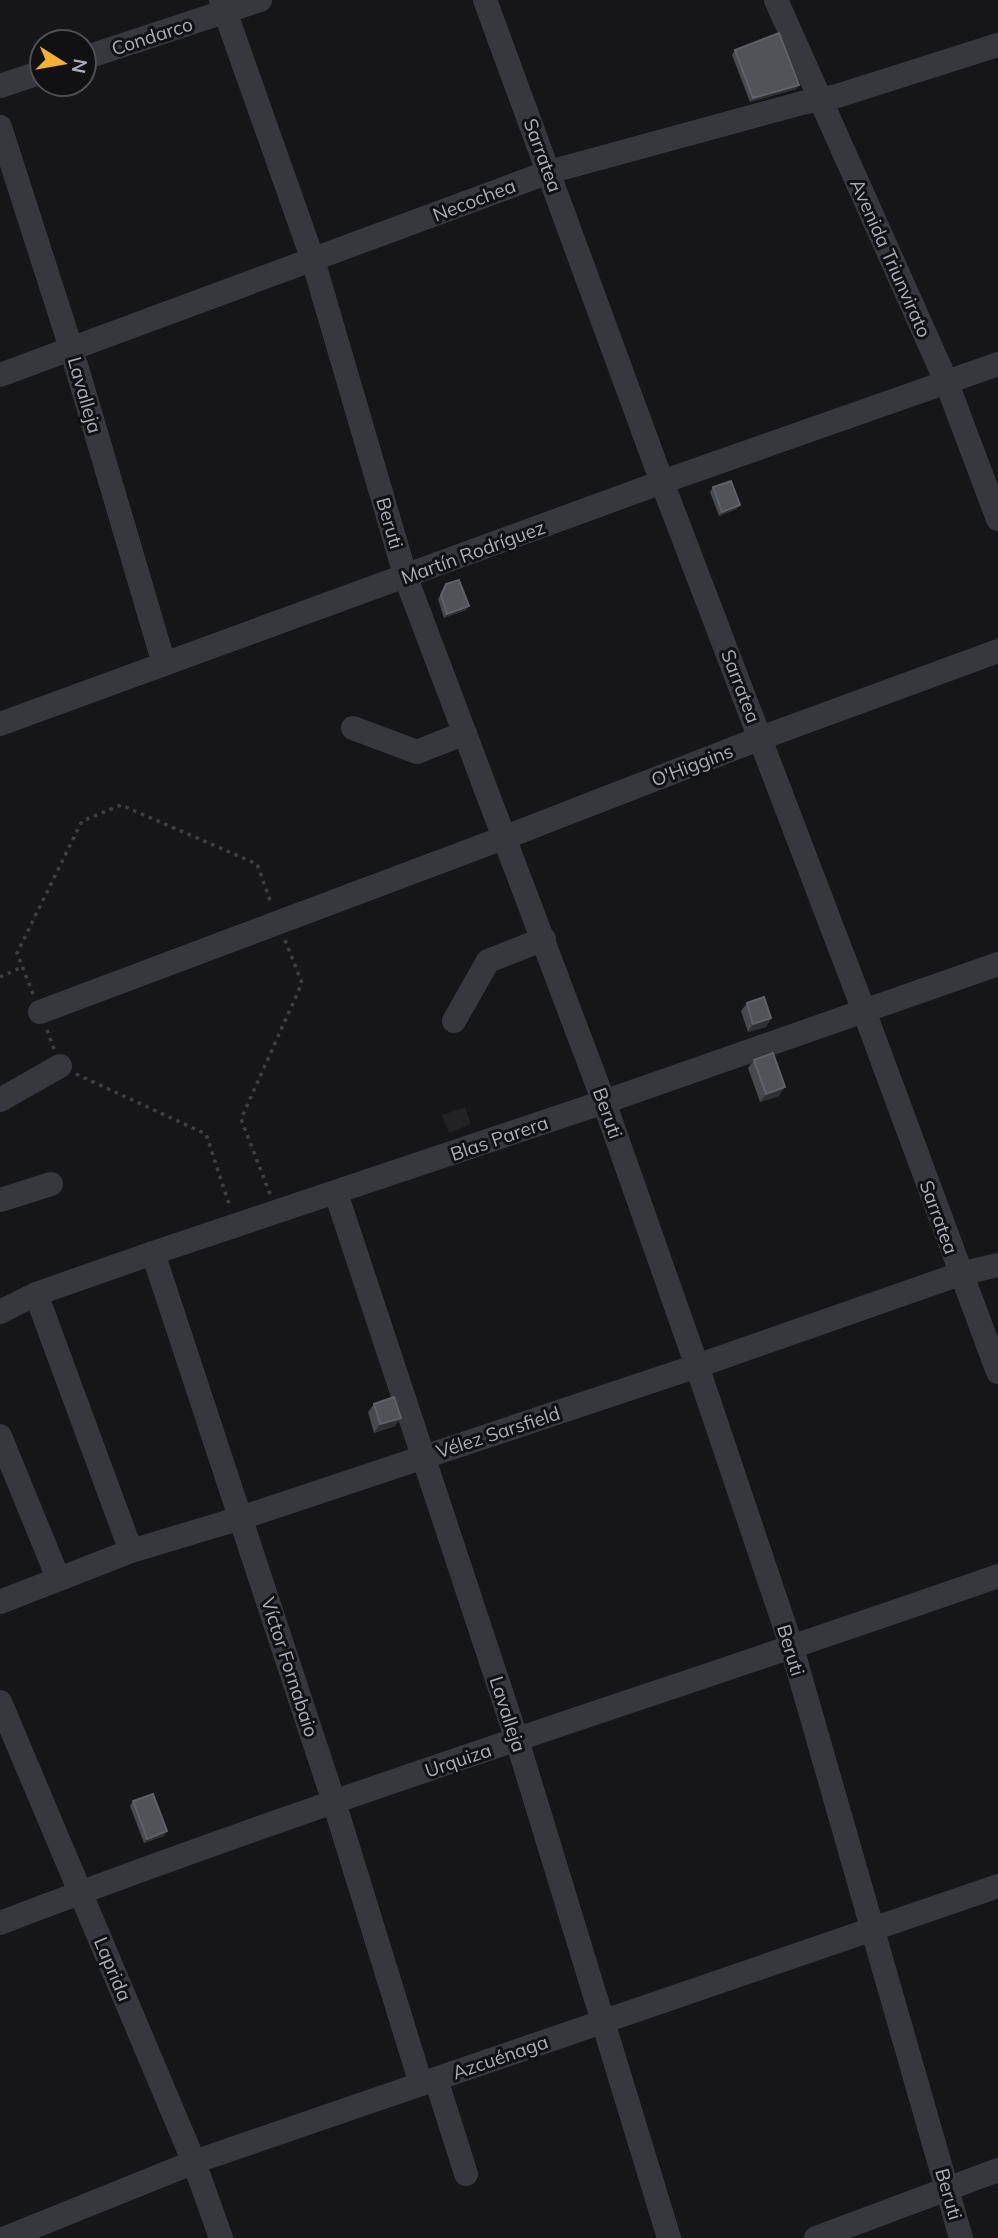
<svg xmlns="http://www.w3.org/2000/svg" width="998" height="2238" font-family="Mulish,sans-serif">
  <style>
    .built { fill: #222225 }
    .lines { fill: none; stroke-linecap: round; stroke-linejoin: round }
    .path { stroke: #3d3f44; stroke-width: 3.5; stroke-dasharray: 3.5 5; stroke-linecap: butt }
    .minor { stroke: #37383d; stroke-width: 24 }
    .wall { fill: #47494d }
    .shaded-wall { fill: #2f3033 }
    .building { fill: #525359; stroke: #5f6168; stroke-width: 2 }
    .labels { text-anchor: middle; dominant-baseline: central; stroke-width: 6; stroke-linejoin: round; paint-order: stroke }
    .street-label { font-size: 19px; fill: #a8adb8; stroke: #111113 }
  </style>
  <rect width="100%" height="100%" fill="#161618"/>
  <path class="built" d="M465,1107L471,1124L449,1133L442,1115Z"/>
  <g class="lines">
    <g class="path">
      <path d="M0,977L22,967"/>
      <path d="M33,994L17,953L82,821L121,805L257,864L271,903"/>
      <path d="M47,1030L54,1049"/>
      <path d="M76,1074L206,1134L230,1207"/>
      <path d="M270,1194L241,1119L302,983L285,940"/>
    </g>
    <g class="minor">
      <path d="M221,0L313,260L406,578L604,1102L697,1366L792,1648L961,2238"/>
      <path d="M485,0L662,482L864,1011L998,1372"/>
      <path d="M776,0L946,381L998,519"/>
      <path d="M84,58L260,0"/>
      <path d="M0,86L42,72"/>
      <path d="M0,127L71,348L164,664"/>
      <path d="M0,375L549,172L802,103L837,96L998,45"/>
      <path d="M0,724L662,482L998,364"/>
      <path d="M353,728L417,752L465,733"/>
      <path d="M40,1012L506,837L761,738L998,651"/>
      <path d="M454,1021L488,961L544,939"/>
      <path d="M0,1100L60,1066"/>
      <path d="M336,1193L517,1740L669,2238"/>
      <path d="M0,1200L51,1184"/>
      <path d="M153,1253L334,1802L421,2084"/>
      <path d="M36,1294L131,1551"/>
      <path d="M0,1312L36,1294L153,1253L604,1102L998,964"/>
      <path d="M0,1436L58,1578"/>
      <path d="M0,1602L131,1551L241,1518L697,1366L960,1274L998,1265"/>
      <path d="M0,1702L194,2162L221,2238"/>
      <path d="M0,1923C329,1797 666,1692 998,1576"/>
      <path d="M436,2079L466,2174"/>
      <path d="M6,2238L194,2162L998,1886"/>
      <path d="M816,2238L998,2170"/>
    </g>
  </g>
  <g class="wall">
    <path d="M735,50L799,85L796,89L750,102L732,55Z"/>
    <path d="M713,487L737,509L719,516L710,492Z"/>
    <path d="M446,584L466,610L444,618L438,599Z"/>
    <path d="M747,1003L771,1018L766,1027L748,1032L741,1011Z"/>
    <path d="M754,1060L779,1096L760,1102L748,1068Z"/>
    <path d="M374,1404L395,1426L374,1433L368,1412Z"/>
    <path d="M133,1801L164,1836L144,1843L130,1806Z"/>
  </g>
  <g class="shaded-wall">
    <path d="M799,85L796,89L750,102L753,98Z"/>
    <path d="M740,505L737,509L719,516L722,512Z"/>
    <path d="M469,606L466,610L444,618L447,614Z"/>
    <path d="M771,1018L766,1027L748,1032L753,1024Z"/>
    <path d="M785,1087L779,1096L760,1102L766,1094Z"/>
    <path d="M401,1418L395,1426L374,1433L380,1424Z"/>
    <path d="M167,1831L164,1836L144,1843L147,1839Z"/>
  </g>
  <g class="building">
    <path d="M779,33L799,85L753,98L735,50Z"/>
    <path d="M731,481L740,505L722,512L713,487Z"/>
    <path d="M459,580L469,606L447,614L441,595L446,584Z"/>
    <path d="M764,997L771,1018L753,1024L747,1003Z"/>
    <path d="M773,1053L785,1087L766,1094L754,1060Z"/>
    <path d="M394,1397L401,1418L380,1424L374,1404Z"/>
    <path d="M153,1794L167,1831L147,1839L133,1801Z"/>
  </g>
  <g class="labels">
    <g class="street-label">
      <text transform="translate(152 36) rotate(-18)">Condarco</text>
      <text transform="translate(543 155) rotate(70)">Sarratea</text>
      <text transform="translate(474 200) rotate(-21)">Necochea</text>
      <text transform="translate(891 258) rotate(66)">Avenida Triunvirato</text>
      <text transform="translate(85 395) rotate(74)">Lavalleja</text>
      <text transform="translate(390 523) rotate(74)">Beruti</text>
      <text transform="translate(473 552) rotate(-20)">Martín Rodríguez</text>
      <text transform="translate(741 686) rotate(69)">Sarratea</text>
      <text transform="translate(692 765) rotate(-21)">O'Higgins</text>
      <text transform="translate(608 1113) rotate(70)">Beruti</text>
      <text transform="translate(499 1138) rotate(-19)">Blas Parera</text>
      <text transform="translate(939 1217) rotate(70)">Sarratea</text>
      <text transform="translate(498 1432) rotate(-18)">Vélez Sarsfield</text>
      <text transform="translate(791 1650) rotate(73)">Beruti</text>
      <text transform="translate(290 1667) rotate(72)">Víctor Fornabaio</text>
      <text transform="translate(508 1714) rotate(72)">Lavalleja</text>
      <text transform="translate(458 1760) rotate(-19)">Urquiza</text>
      <text transform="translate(113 1969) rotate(67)">Laprida</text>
      <text transform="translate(500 2057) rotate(-19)">Azcuénaga</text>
      <text transform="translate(949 2194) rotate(74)">Beruti</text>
    </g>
  </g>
  <g transform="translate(63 63) rotate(101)"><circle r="33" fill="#111113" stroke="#4d4f55" stroke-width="2"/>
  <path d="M0-5L12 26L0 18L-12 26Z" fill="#f2b134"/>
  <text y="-10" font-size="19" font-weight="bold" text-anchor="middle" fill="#a8adb8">N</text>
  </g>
</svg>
